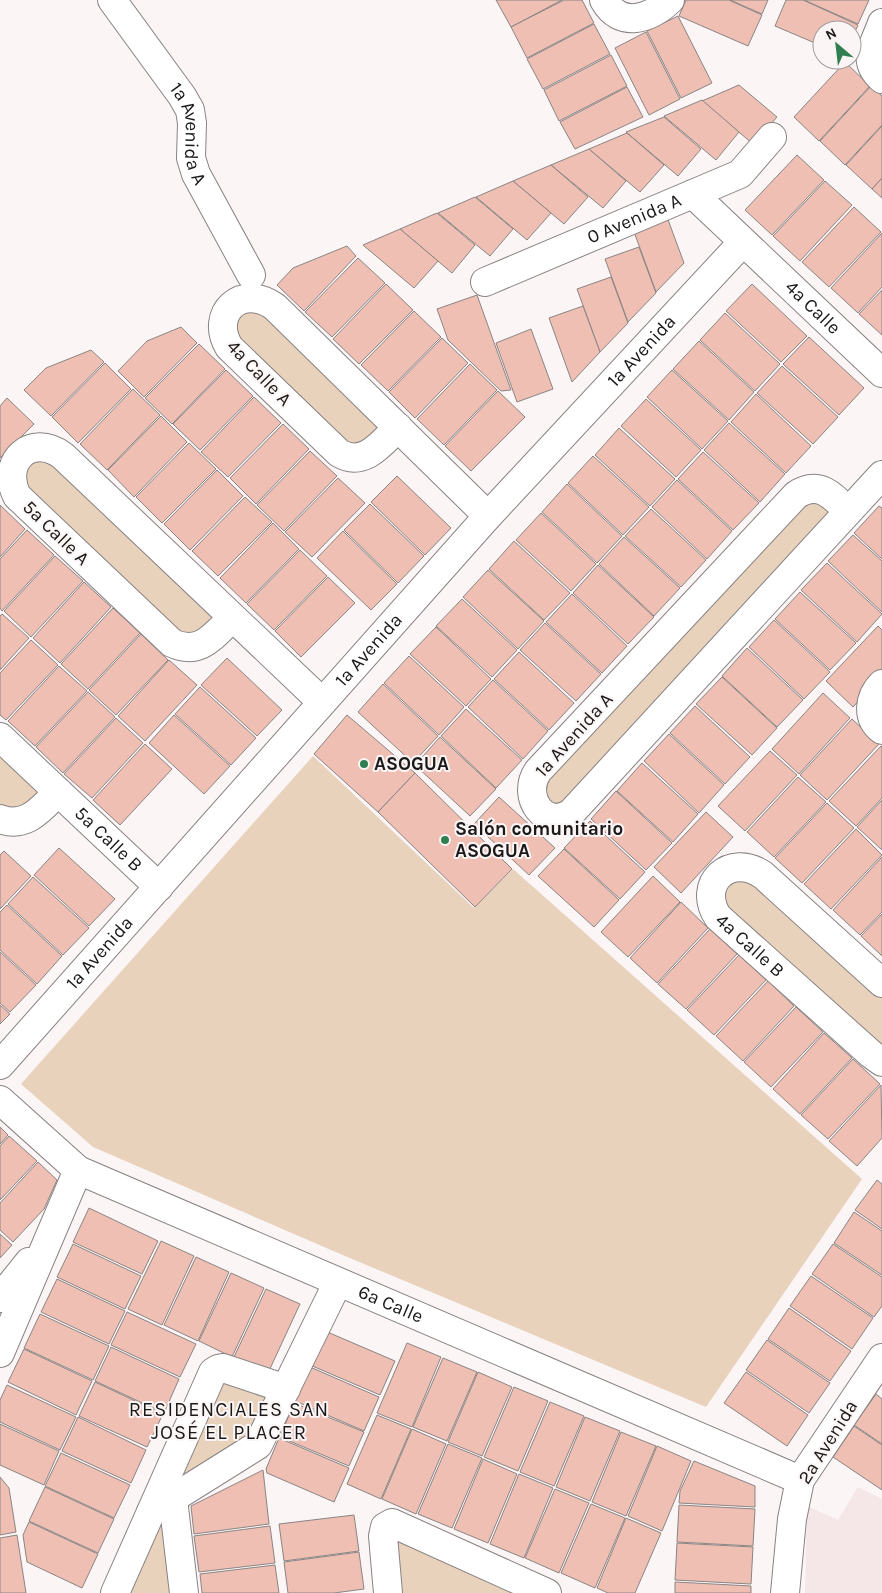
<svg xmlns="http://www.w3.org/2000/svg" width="882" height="1593" font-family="Karla,sans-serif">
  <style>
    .built { fill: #f5e6e8 }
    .green { fill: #e8d2bc }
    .building { fill: #eebfb2; stroke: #8a8584 }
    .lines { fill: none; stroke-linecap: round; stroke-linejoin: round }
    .minor-casing { stroke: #888283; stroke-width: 30 }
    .minor { stroke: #fff; stroke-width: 28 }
    .poi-dot { fill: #2f7f50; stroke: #fbf5f6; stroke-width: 2 }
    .labels { text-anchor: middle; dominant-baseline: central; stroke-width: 4; stroke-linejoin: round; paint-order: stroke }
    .street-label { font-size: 19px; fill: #1a1818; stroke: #fbf5f6 }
    .poi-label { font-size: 19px; font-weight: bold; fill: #1a1818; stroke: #fbf5f6; text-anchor: start }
    .neighbourhood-label { font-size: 20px; letter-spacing: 1px; fill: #1a1818; stroke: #fbf5f6 }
  </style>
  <rect width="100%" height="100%" fill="#fbf5f6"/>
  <path class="built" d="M858,1487L882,1499V1593H805L807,1506L838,1520Z"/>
  <g class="green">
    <path d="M246,298L398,427L362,457L236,354L223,319Z"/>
    <path d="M33,447L232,618L190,648L24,502L11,468Z"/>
    <path d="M796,495L848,512L570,814L531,792Z"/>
    <path d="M0,737L58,792L0,819Z"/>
    <path d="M313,756L474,908L513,869L862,1179L706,1407L345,1256L93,1147L21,1084Z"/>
    <path d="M733,868L882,983V1062L726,923L712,889Z"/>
    <path d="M213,1372L286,1389L258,1445L173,1499Z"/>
    <path d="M165,1522L173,1593H130L159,1528Z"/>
    <path d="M385,1527L547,1593H388Z"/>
  </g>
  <g class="building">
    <path d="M496,0H562L511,27Z"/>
    <path d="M564,0H582L594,23L527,58L511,27Z"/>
    <path d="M686,0H729L762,15L748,46L679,16Z"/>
    <path d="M730,0H768L762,14Z"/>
    <path d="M786,0H803L858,25L852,38V30H822V46L775,26Z"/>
    <path d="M804,0H869L858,24Z"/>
    <path d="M678,16L712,83L681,98L647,31Z"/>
    <path d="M594,24L610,54L543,89L527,59Z"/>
    <path d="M646,32L680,99L649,115L615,48Z"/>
    <path d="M611,55L627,86L559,121L544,90Z"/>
    <path d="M845,62L870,86L819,141L794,117Z"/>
    <path d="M739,85L777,117L753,144L702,101Z"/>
    <path d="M871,86L882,96V125L845,165L820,141Z"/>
    <path d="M627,87L643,117L575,149L560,122Z"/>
    <path d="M702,100L739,132L716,160L664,116Z"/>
    <path d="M664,117L701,149L678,176L626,132Z"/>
    <path d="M882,126V178L872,189L846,165Z"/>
    <path d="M627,133L664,165L640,192L589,149Z"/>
    <path d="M589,149L626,181L603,208L551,165Z"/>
    <path d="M797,155L824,180L772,235L745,210Z"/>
    <path d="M551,165L588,197L564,224L513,181Z"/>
    <path d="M882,178V198L872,189Z"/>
    <path d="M513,181L551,213L527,240L476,197Z"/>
    <path d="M825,181L852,205L800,261L773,236Z"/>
    <path d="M475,197L513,229L490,256L438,213Z"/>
    <path d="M854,207L881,232L829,287L802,262Z"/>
    <path d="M437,213L475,245L452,273L400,229Z"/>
    <path d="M667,217L684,263L656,292L633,229Z"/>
    <path d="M400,229L438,261L414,288L363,245Z"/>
    <path d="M882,233V287L858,313L831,288Z"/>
    <path d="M347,246L356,256L304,311L277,285L293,268Z"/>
    <path d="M639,247L656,293L628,322L605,259Z"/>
    <path d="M358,258L385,283L332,337L305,312Z"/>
    <path d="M611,277L628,323L600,352L577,289Z"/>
    <path d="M386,284L413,310L359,364L333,339Z"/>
    <path d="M752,284L807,336L781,362L726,311Z"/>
    <path d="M882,290V335L859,314Z"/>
    <path d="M477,295L511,390L501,391L448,340L437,309Z"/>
    <path d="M583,306L600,352L572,382L549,318Z"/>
    <path d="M414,311L441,337L388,391L361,365Z"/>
    <path d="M725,313L780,364L755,391L700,340Z"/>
    <path d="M181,327L197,343L144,397L118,371L147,341Z"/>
    <path d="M531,329L553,389L517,402L496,343Z"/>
    <path d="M809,337L864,388L839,415L783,364Z"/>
    <path d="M442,338L468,363L415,418L389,392Z"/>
    <path d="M699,341L754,392L729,420L673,369Z"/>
    <path d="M199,344L225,369L172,424L145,398Z"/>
    <path d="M91,350L104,362L51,416L24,390L46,368Z"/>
    <path d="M105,363L131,389L78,443L52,417Z"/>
    <path d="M470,364L497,390L444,445L417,419Z"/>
    <path d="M782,366L838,417L813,444L757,393Z"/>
    <path d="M226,370L253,396L200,450L173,424Z"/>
    <path d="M672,370L728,421L702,449L647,397Z"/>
    <path d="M133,389L160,415L107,470L80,444Z"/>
    <path d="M498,391L525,417L471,471L445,446Z"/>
    <path d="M756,394L811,446L786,473L731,422Z"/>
    <path d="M254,397L281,423L228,477L201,452Z"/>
    <path d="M7,398L34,424L0,458V406Z"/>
    <path d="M646,399L701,450L676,477L621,426Z"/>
    <path d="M161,416L187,442L134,497L108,470Z"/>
    <path d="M729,423L785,474L760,502L704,450Z"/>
    <path d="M283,424L309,449L256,504L230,478Z"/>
    <path d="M619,428L675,479L650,506L595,455Z"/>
    <path d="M189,443L216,469L162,523L136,497Z"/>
    <path d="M310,451L337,476L284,531L257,505Z"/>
    <path d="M703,452L759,503L733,530L678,479Z"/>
    <path d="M593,456L649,507L623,535L568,483Z"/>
    <path d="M217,470L243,496L190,550L164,524Z"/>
    <path d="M397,476L451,528L425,555L371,502Z"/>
    <path d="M338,478L365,503L312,557L285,532Z"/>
    <path d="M677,480L732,531L707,559L652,507Z"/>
    <path d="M567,484L622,536L597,563L542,512Z"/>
    <path d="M245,497L272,522L218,576L192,551Z"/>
    <path d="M370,504L424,556L398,583L344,530Z"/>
    <path d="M0,505L25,529L0,557Z"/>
    <path d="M879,506L882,508V559L854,533Z"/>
    <path d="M651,509L706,560L681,587L625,536Z"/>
    <path d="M541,513L596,564L571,591L516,540Z"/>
    <path d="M273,523L299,549L246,603L220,578Z"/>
    <path d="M27,530L54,555L2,611L0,608V559Z"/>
    <path d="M343,531L397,584L371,610L317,558Z"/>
    <path d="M853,535L882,561V612L828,561Z"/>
    <path d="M624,537L680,588L654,616L599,564Z"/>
    <path d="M514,541L570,593L544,620L489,569Z"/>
    <path d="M300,550L327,576L274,630L247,604Z"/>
    <path d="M55,556L83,581L31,637L4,611Z"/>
    <path d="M827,563L882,614L857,642L801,590Z"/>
    <path d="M598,565L654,617L628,644L573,593Z"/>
    <path d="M488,570L544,621L518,649L463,597Z"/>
    <path d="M328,577L355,603L301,657L275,631Z"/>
    <path d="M84,582L111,607L60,663L33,638Z"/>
    <path d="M800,592L856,643L830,670L775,619Z"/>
    <path d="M572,594L627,646L602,673L546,622Z"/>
    <path d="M462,599L517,650L492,677L436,626Z"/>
    <path d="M113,608L140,633L88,689L61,664Z"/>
    <path d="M2,614L29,638L0,670V616Z"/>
    <path d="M774,620L830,672L804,699L749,647Z"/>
    <path d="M545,623L601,674L576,701L520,650Z"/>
    <path d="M878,626L882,630V675L853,707L826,681Z"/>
    <path d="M436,627L491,679L466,706L410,654Z"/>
    <path d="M141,634L168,660L116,715L89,690Z"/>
    <path d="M31,640L58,665L6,720L0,715V673Z"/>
    <path d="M747,648L803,700L777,727L722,676Z"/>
    <path d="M519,652L574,703L549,730L494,679Z"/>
    <path d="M409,656L464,707L439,735L384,683Z"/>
    <path d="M227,658L282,710L257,736L201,685Z"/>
    <path d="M169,660L197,685L145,741L118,716Z"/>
    <path d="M59,666L87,691L35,746L8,721Z"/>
    <path d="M722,677L777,728L752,755L696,704Z"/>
    <path d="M493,680L548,731L523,759L468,707Z"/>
    <path d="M383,684L438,736L413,763L358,712Z"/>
    <path d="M200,687L256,738L231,765L175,714Z"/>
    <path d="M88,692L115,717L63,773L36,747Z"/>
    <path d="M823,693L850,718L799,774L772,749Z"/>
    <path d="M695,706L750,757L725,784L670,733Z"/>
    <path d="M466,709L522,760L496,788L441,736Z"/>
    <path d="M174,715L230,766L204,794L149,743Z"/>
    <path d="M347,715L415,773L378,812L314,754Z"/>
    <path d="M116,718L143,743L92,798L64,774Z"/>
    <path d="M852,719L879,744L827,800L800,775Z"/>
    <path d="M669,734L724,785L699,813L644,761Z"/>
    <path d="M440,737L496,789L470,816L415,765Z"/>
    <path d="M145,744L172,769L120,825L93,800Z"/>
    <path d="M881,746L882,747V798L856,826L829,801Z"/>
    <path d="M770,751L797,775L745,831L718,806Z"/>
    <path d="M642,763L698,814L673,842L617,791Z"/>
    <path d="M415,773L512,869L475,907L378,812Z"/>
    <path d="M798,777L826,802L774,857L747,832Z"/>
    <path d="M616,791L672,843L646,870L591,819Z"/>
    <path d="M499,797L555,848L529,875L474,824Z"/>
    <path d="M882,800V850L857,827Z"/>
    <path d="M827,803L854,828L802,883L775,858Z"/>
    <path d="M706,812L733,837L681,893L654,867Z"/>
    <path d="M590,821L645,872L620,899L564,848Z"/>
    <path d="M856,829L882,855L831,909L804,884Z"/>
    <path d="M59,848L115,899L89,926L34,875Z"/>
    <path d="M564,849L619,900L594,927L538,876Z"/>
    <path d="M4,851L31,876L0,909V855Z"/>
    <path d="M882,857V912L860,935L833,910Z"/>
    <path d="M653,876L680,902L628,957L601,932Z"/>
    <path d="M33,877L89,928L63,955L8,904Z"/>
    <path d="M681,902L708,928L657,983L630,958Z"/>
    <path d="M7,905L62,956L37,984L0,950V912Z"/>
    <path d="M882,914V956L861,936Z"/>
    <path d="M710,929L737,954L686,1009L658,984Z"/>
    <path d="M0,952L36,985L10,1012L0,1003Z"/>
    <path d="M739,955L766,980L714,1035L687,1010Z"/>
    <path d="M768,981L794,1006L743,1061L716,1036Z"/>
    <path d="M0,1005L10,1014L0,1024Z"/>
    <path d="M796,1007L823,1032L771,1087L744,1062Z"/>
    <path d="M824,1033L852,1058L800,1114L773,1089Z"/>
    <path d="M853,1059L880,1084L828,1139L801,1115Z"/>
    <path d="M881,1085L882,1138L857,1166L829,1141Z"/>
    <path d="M0,1127L8,1135L0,1144Z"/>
    <path d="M9,1136L37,1161L0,1200V1146Z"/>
    <path d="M38,1162L57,1180L44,1209L13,1242L0,1230V1203Z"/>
    <path d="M877,1180L882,1184V1229L855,1210Z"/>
    <path d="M89,1208L158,1241L142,1274L73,1242Z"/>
    <path d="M854,1212L882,1231V1275L834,1243Z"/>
    <path d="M0,1234L12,1245L0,1258Z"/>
    <path d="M161,1241L194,1256L162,1325L128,1309Z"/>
    <path d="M73,1244L141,1276L125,1309L57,1277Z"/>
    <path d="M833,1244L882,1277V1306L874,1317L812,1274Z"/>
    <path d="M196,1257L229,1272L198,1341L164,1325Z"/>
    <path d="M231,1273L264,1288L232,1357L199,1341Z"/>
    <path d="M811,1276L873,1318L852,1349L790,1306Z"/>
    <path d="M57,1279L125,1311L109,1344L41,1312Z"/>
    <path d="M266,1289L300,1304L268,1373L234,1357Z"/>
    <path d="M789,1308L851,1351L830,1381L768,1339Z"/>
    <path d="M127,1312L196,1344L180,1377L111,1345Z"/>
    <path d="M40,1314L109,1346L93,1380L24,1348Z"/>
    <path d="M325,1331L395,1361L380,1395L310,1365Z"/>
    <path d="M767,1340L830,1383L809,1413L746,1370Z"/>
    <path d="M407,1343L441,1357L412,1427L377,1413Z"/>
    <path d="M111,1347L179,1379L164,1413L95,1381Z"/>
    <path d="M24,1349L92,1381L76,1415L8,1382Z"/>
    <path d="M443,1358L477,1372L447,1441L413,1427Z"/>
    <path d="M310,1367L379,1397L364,1431L295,1401Z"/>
    <path d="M478,1372L512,1387L482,1456L448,1442Z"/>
    <path d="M746,1372L808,1415L787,1446L724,1403Z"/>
    <path d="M95,1382L163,1414L147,1447L79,1416Z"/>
    <path d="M7,1385L76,1417L60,1450L0,1422V1400Z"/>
    <path d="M514,1387L548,1401L518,1471L484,1457Z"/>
    <path d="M876,1394L882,1399V1444L854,1425Z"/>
    <path d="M550,1402L584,1416L554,1486L520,1472Z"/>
    <path d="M294,1403L364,1432L349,1466L280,1437Z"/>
    <path d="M377,1415L411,1429L381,1499L347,1484Z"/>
    <path d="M78,1417L146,1450L131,1483L62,1451Z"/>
    <path d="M585,1417L620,1431L590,1501L556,1487Z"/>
    <path d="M0,1424L59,1451L44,1485L0,1465Z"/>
    <path d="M854,1426L882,1445V1490L833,1457Z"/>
    <path d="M412,1429L446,1444L416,1514L382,1499Z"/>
    <path d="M621,1432L656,1446L626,1516L592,1502Z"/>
    <path d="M279,1438L349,1468L334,1502L267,1473L266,1469Z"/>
    <path d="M448,1444L482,1458L452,1528L418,1514Z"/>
    <path d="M657,1446L691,1461L662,1531L628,1516Z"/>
    <path d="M61,1453L130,1485L114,1518L45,1486Z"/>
    <path d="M483,1459L517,1474L488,1543L454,1529Z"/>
    <path d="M694,1461L755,1486V1507L679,1503L680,1491Z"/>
    <path d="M263,1470L269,1524L194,1534L191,1506Z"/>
    <path d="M519,1474L553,1488L524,1558L490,1544Z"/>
    <path d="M0,1477L9,1488L16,1532L0,1535Z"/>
    <path d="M45,1487L114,1519L98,1553L29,1521Z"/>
    <path d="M555,1489L589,1503L559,1573L525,1558Z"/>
    <path d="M591,1504L625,1518L595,1588L561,1573Z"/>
    <path d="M679,1505L755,1509L753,1546L677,1542Z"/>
    <path d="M354,1515L359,1551L284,1561L279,1524Z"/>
    <path d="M626,1518L661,1533L635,1593H608L597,1588Z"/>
    <path d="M29,1522L98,1554L82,1588L27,1562L23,1535Z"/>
    <path d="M270,1526L275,1563L199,1572L194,1536Z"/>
    <path d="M17,1535L26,1593H0V1538Z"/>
    <path d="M677,1543L753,1547L751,1584L675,1580Z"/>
    <path d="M359,1552L364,1589L334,1593H288L284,1562Z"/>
    <path d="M275,1565L279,1593H202L200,1574Z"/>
    <path d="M675,1582L751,1586V1593H675Z"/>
  </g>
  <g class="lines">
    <defs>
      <g id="minor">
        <path id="s1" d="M112,0L182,96L190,110L192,123L191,158L196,174L251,275"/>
        <path d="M604,0C620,29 650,19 670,0"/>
        <path d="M882,23C874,46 861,60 882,79"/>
        <path id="s2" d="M693,194L882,373"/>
        <path id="s3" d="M485,282L740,174L772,137"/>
        <path d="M398,427C382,443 364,468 339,453L229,347C209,313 242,283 275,307L488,516"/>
        <path d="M848,512C833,495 818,480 796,495L538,771C520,797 546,832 572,812L882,475"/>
        <path d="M232,618C213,636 200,656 172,643L17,496C0,462 31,432 63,456L322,702"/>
        <path d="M882,684C869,697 866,718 882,730"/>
        <path id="s4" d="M0,737L159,887"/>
        <path d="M0,819C26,829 41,809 58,792"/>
        <path id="s5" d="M882,983L763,875C730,852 696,884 718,917L871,1054L882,1062"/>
        <path id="s6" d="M0,1065L488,516L743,242"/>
        <path id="s7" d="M0,1100L78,1170L800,1480"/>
        <path d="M0,1298L29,1262"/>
        <path d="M0,1353L78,1170"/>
        <path d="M173,1499L184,1593"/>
        <path d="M151,1512L258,1445L338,1282"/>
        <path d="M115,1593L213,1372L218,1369L223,1368L286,1389"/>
        <path d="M388,1593L383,1536L385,1527L392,1523L547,1593"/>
        <path d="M785,1593L792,1519L800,1480L882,1358"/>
      </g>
    </defs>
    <use href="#minor" class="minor-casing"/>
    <use href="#minor" class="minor"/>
  </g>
  <g class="poi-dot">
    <circle cx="364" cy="764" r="5"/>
    <circle cx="445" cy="840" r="5"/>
  </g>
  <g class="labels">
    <g class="street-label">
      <text stroke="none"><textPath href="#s1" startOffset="158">1a Avenida A</textPath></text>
      <text stroke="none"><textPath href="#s3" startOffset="162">0 Avenida A</textPath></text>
      <text stroke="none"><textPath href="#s2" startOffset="165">4a Calle</textPath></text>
      <text stroke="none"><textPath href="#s6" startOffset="960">1a Avenida</textPath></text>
      <text transform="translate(259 373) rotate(46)">4a Calle A</text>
      <text transform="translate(56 533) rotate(44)">5a Calle A</text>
      <text stroke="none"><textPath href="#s6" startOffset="555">1a Avenida</textPath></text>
      <text transform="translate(574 735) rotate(-48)">1a Avenida A</text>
      <text stroke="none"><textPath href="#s4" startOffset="149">5a Calle B</textPath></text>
      <text stroke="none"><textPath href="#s5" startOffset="296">4a Calle B</textPath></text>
      <text stroke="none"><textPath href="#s6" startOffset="150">1a Avenida</textPath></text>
      <text stroke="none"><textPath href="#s7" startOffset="445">6a Calle</textPath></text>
      <text transform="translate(828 1442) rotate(-58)">2a Avenida</text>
    </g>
    <g class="poi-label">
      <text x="374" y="764">ASOGUA</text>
      <text x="455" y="829">Salón comunitario<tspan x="455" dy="22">ASOGUA</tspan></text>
    </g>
    <g class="neighbourhood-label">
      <text x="229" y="1409">RESIDENCIALES SAN<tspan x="229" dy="23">JOSÉ EL PLACER</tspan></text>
    </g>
  </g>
  <g transform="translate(837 45) rotate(332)"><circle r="24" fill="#fbf5f6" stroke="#a19d9d"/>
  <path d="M0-4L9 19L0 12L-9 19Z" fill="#2f7f50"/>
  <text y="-8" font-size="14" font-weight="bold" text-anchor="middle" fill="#1a1818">N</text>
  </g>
</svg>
